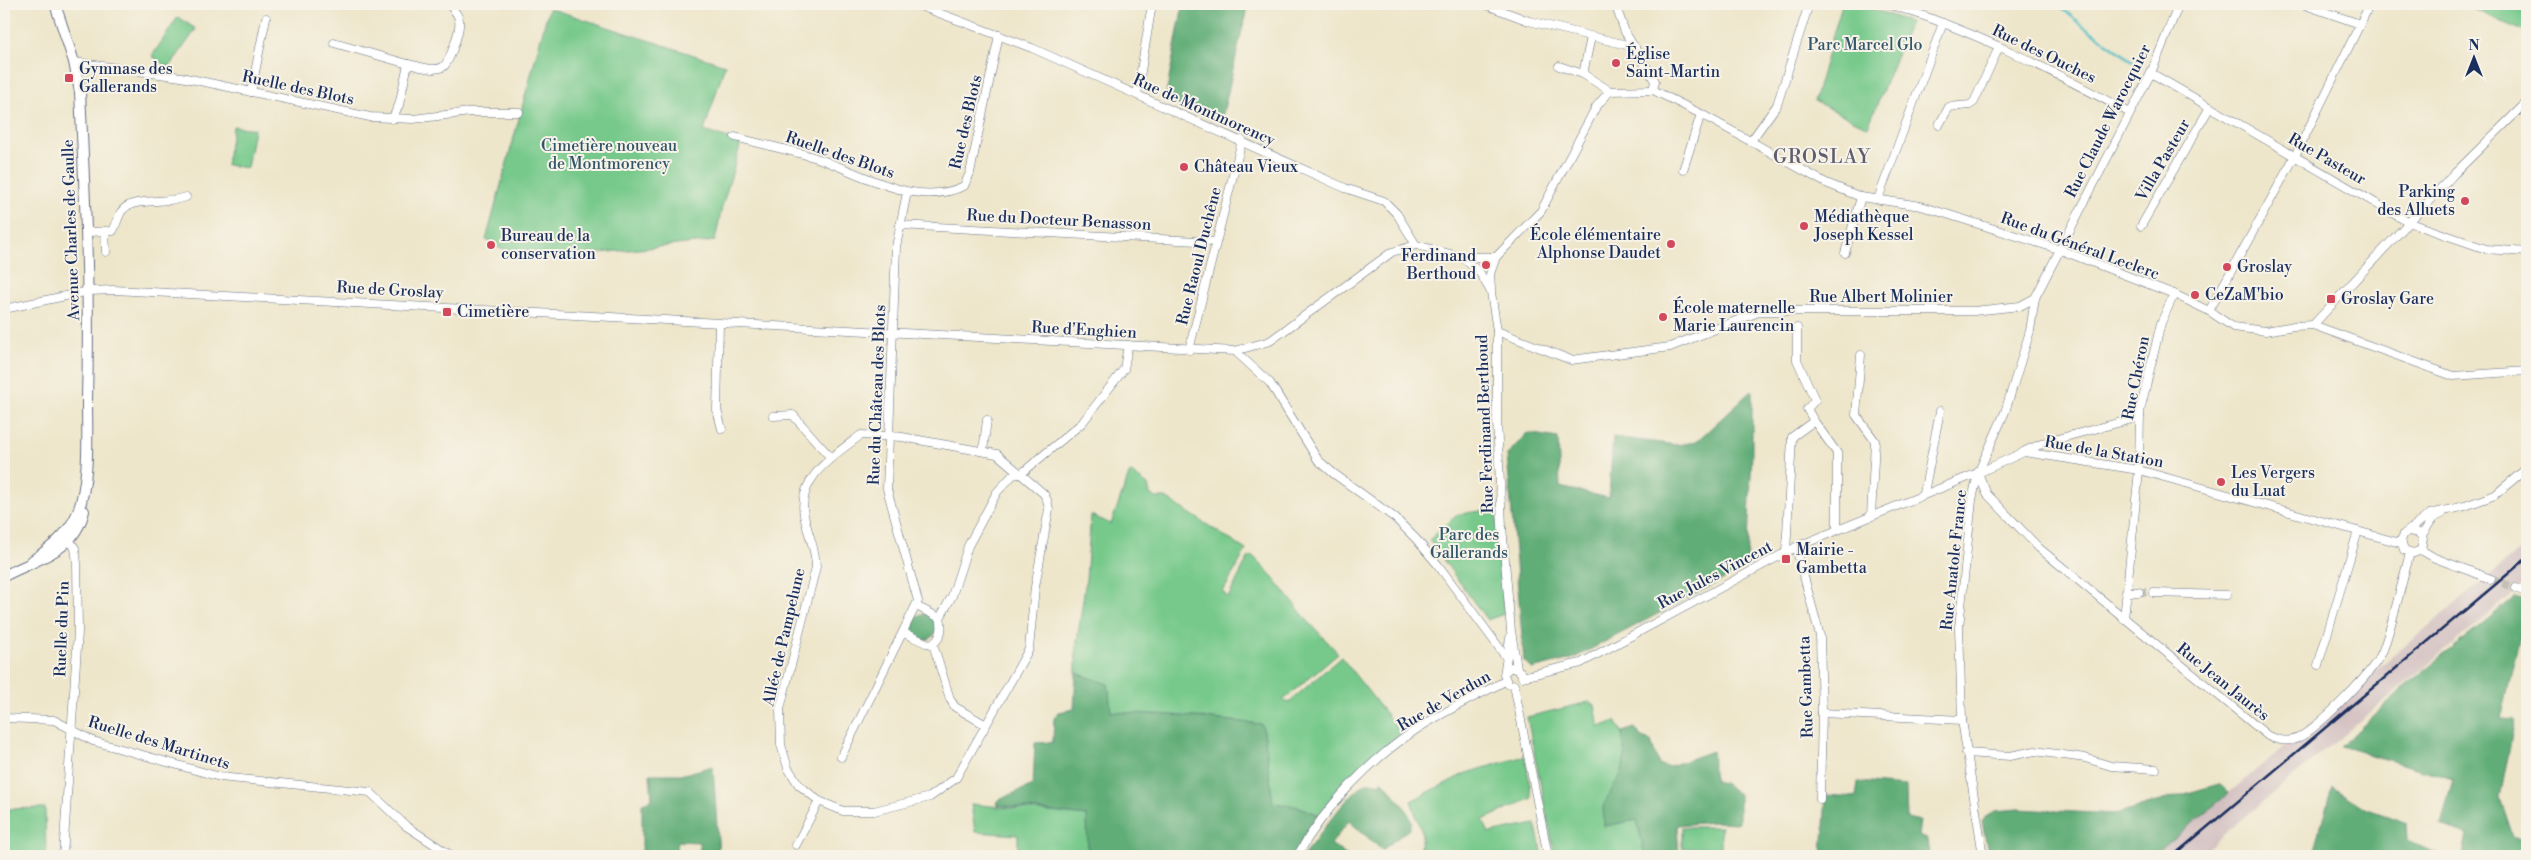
<svg xmlns="http://www.w3.org/2000/svg" width="2531" height="860" font-family="'Libre Bodoni',serif">
  <style>
    .industrial { fill: #d2bfc0 }
    .green { fill: #77c98b; stroke: #497c74 }
    .forest { fill: #61ad77; stroke: #3e6e6a }
    .lines { fill: none; stroke-linecap: round; stroke-linejoin: round }
    .stream { stroke: #51bfc6; stroke-width: 2.5 }
    .minor-tunnel { stroke: #c4c1b4; stroke-width: 8; stroke-dasharray: 8 4; stroke-linecap: butt }
    .minor-casing { stroke: #656f84; stroke-width: 9 }
    .secondary-casing { stroke: #656f84; stroke-width: 12 }
    .minor { stroke: #fff; stroke-width: 8 }
    .secondary { stroke: #fff; stroke-width: 10 }
    .rail { stroke: #1b2f5e; stroke-width: 2.5 }
    .poi-dot { fill: #d1495b; stroke: #f7f3e8; stroke-width: 2 }
    .labels { text-anchor: middle; dominant-baseline: central; stroke-width: 4; stroke-linejoin: round; paint-order: stroke }
    .park-label { font-size: 16px; fill: #325669; stroke: #f7f3e8 }
    .poi-label { font-size: 16px; fill: #1b2f5e; stroke: #f7f3e8; text-anchor: start }
    .street-label { font-size: 16px; fill: #1b2f5e; stroke: #f7f3e8 }
    .quarter-label { font-size: 19px; letter-spacing: 1px; fill: #5f5e6e; stroke: #f7f3e8 }
  </style>
  <rect width="100%" height="100%" fill="#f7f3e8"/>
  <filter id="ink" filterUnits="userSpaceOnUse"><feTurbulence type="fractalNoise" baseFrequency=".02" numOctaves="2"/><feDisplacementMap in="SourceGraphic" scale="10" xChannelSelector="R" yChannelSelector="G"/><feConvolveMatrix kernelMatrix="1 2 1 2 8 2 1 2 1" color-interpolation-filters="sRGB"/></filter>
  <filter id="wash" filterUnits="userSpaceOnUse"><feTurbulence type="fractalNoise" baseFrequency=".0096" numOctaves="4" result="noise"/><feDisplacementMap in="SourceGraphic" scale="20" xChannelSelector="R" yChannelSelector="G"/><feGaussianBlur stdDeviation="1.12" result="paint"/><feColorMatrix in="noise" values="0 0 0 0 0 0 0 0 0 0 0 0 0 0 0 0 0 1.4 0 .05"/><feComposite in="paint" operator="in"/></filter>
  <g filter="url(#wash)">
    <rect width="100%" height="100%" fill="#eee6ca"/>
    <path class="industrial" d="M2527,544V582L2198,856H2153Z"/>
    <g class="green">
      <path d="M1842,4H1858L1910,22L1868,127L1814,101Z"/>
      <path d="M2462,4H2527V33Z"/>
      <path d="M549,8L725,65L704,131L741,143L722,207L715,241L571,256L532,255L495,247V242L486,240Z"/>
      <path d="M178,17L196,29L169,68L152,56Z"/>
      <path d="M233,126L254,129L247,168L226,165Z"/>
      <path d="M1130,472L1148,485L1150,494L1156,498H1166L1246,550L1223,592L1228,598L1248,558L1253,556L1273,577L1307,620L1338,653L1283,700L1288,703L1341,657L1401,733L1350,776L1319,815L1297,806L1273,804L1264,731L1261,724L1173,715L1111,712L1108,684L1076,673V649L1086,579L1091,515L1111,524Z"/>
      <path d="M1496,509L1504,614L1487,620L1429,540L1458,514Z"/>
      <path d="M1589,702L1595,705L1599,727L1616,721L1622,732L1625,756L1622,772L1613,791L1604,826L1637,820L1645,856H1555L1527,717Z"/>
      <path d="M1525,756L1532,798L1483,820L1489,833L1535,824L1543,856H1419L1422,833L1411,801L1466,773Z"/>
      <path d="M971,804L1088,816V856H1018V835L975,832Z"/>
      <path d="M45,808L46,856H4V809Z"/>
      <rect x="1682" y="827" width="39" height="21"/>
    </g>
    <g class="forest">
      <path d="M1183,4H1248L1221,122L1165,100Z"/>
      <path d="M1752,390V452L1747,567L1572,659L1532,669L1524,661L1507,455L1527,433L1558,438L1560,487L1609,498L1613,437L1677,445L1696,442Z"/>
      <path d="M2515,597L2527,600V634L2521,632L2501,719L2515,720L2500,798L2513,836L2527,841V856H2463L2467,834L2441,825L2453,779L2341,746L2409,683Z"/>
      <circle cx="924" cy="627" r="13"/>
      <path d="M1076,673L1108,684L1111,712L1173,715L1261,724L1264,731L1273,803L1297,806L1319,815L1292,856H1088L1087,816L996,805L998,800L1033,785L1035,743L1053,742L1054,718L1059,712L1074,709Z"/>
      <path d="M1635,728L1642,738L1651,741L1659,765L1668,767L1712,751C1714,762 1711,770 1715,781L1723,783L1739,794V823L1714,822L1677,825L1679,856H1645L1637,820L1604,826L1603,806L1622,772L1625,756L1622,732Z"/>
      <path d="M713,766L719,856H700L699,842L678,841L676,856H642V803L652,800L650,774H684Z"/>
      <path d="M1383,781L1404,806L1412,821L1409,829L1382,850L1349,821L1331,844L1347,856H1303C1318,838 1345,796 1364,785C1369,781 1373,782 1379,784Z"/>
      <path d="M1858,782L1906,786L1907,818L1920,821L1918,836L1927,839L1929,856H1822L1826,795L1856,797Z"/>
      <path d="M2219,784L2229,793L2153,856H1989L1982,822L1987,815L1995,811L2018,809L2115,814Z"/>
      <path d="M2332,787L2365,808L2407,823L2408,841L2442,856H2312Z"/>
    </g>
    <g class="lines">
      <path class="stream" d="M2056,4L2085,27L2141,67"/>
    </g>
  </g>
  <g filter="url(#ink)">
    <g class="lines">
      <g class="minor-tunnel">
        <path d="M2491,579L2516,588"/>
        <path d="M2139,592L2154,593"/>
      </g>
      <defs>
        <g id="minor">
          <path d="M915,4L1032,48L1345,188L1384,201L1397,214L1416,245L1462,257H1496L1541,211L1596,107L1610,91L1653,90L1701,114L1826,183L1861,197L1921,206L2058,249L2174,294L2209,311L2233,327L2266,331L2294,326L2313,325L2453,376L2527,371"/>
          <path d="M1484,4L1529,21L1635,47"/>
          <path d="M1615,4L1625,32L1655,81L1653,90"/>
          <path d="M1888,4C1973,30 2053,71 2130,113"/>
          <path d="M2302,4L2360,24"/>
          <path d="M1591,37L1583,74L1610,91"/>
          <path d="M334,43L408,64"/>
          <path d="M74,62L181,77L370,117L413,119L470,112H519"/>
          <path d="M1559,66L1583,74"/>
          <path d="M2151,73L2408,222L2486,249L2527,252"/>
          <path d="M251,92L266,18"/>
          <path d="M1137,95L1152,4"/>
          <path d="M392,119L399,105L408,64C418,66 433,72 443,67C450,62 461,28 459,20C458,13 452,8 448,4"/>
          <path d="M1939,125L1949,107L1970,105L1974,102L1999,47"/>
          <path d="M735,137C760,144 785,149 810,156C858,170 913,210 964,186L970,173L999,35"/>
          <path d="M1751,141L1777,105L1809,4"/>
          <path d="M1683,170L1701,114"/>
          <path d="M1878,199L1943,23"/>
          <path d="M900,225L1216,242"/>
          <path d="M2141,226L2210,107"/>
          <path d="M105,231L106,252"/>
          <path d="M88,232L113,231C116,225 118,218 121,212C131,196 170,204 186,197"/>
          <path d="M1845,253L1861,197"/>
          <path d="M1462,257L1480,273L1491,292L1497,331V421L1502,526L1511,631L1517,668"/>
          <path d="M1491,289L1490,274L1496,257"/>
          <path d="M4,309L89,291L114,290L1235,351L1270,341L1392,252L1416,245"/>
          <path d="M2209,311L2295,156L2370,4"/>
          <path d="M719,324L717,410L722,429"/>
          <path d="M2313,325L2455,173L2527,102"/>
          <path d="M1797,328V360L1815,400L1807,409L1814,421"/>
          <path d="M1497,331L1571,360L1670,347L1761,311H1974L2020,306L2035,298"/>
          <path d="M1189,350L1242,140"/>
          <path d="M1235,351L1270,383L1318,460L1333,473L1395,518L1416,539L1438,565L1506,657"/>
          <path d="M1861,355L1856,415L1875,441L1871,516"/>
          <path d="M773,416L793,415L831,458"/>
          <path d="M861,435L902,437L997,454L1044,494L1047,500L1049,509L1035,587L1029,649L956,778L930,797L874,811H843L819,801L799,785L788,768L781,745L780,709L816,567C816,548 807,533 804,515C797,477 835,455 861,435Z"/>
          <path d="M983,451L987,420"/>
          <path d="M2025,451L2046,442L2140,417"/>
          <path d="M1978,473L1987,494L2039,548L2268,736C2278,740 2288,743 2298,738C2319,727 2374,672 2383,650C2394,619 2401,585 2410,553"/>
          <path d="M1924,493L1940,411"/>
          <path d="M2409,531L2419,533L2423,539L2421,550L2414,553L2404,550L2401,540L2404,534L2430,514L2465,506L2495,495L2527,468"/>
          <path d="M2422,535L2433,518L2442,514"/>
          <path d="M1796,547L1820,636L1822,713L1820,799"/>
          <path d="M2421,550L2435,558L2491,579"/>
          <path d="M1786,553L1792,437L1814,421L1837,453V530"/>
          <path d="M2516,588L2527,593"/>
          <path d="M2126,592H2139"/>
          <path d="M2154,593L2227,595"/>
          <path d="M916,606L940,618"/>
          <path d="M2124,619L2139,470L2140,411L2161,323L2174,294"/>
          <path d="M904,633L926,643L933,644"/>
          <path d="M2318,665L2358,531"/>
          <path d="M1505,672L1511,667L1521,672"/>
          <path d="M1522,677L1581,663L1796,547L1978,473L2024,452L2139,470L2400,543"/>
          <path d="M1508,684L1504,675L1510,638"/>
          <path d="M1514,685L1548,856"/>
          <path d="M1822,713L1962,720"/>
          <path d="M4,718L54,720L93,741L220,777L370,792L406,826L452,856"/>
          <path d="M986,725L955,707L950,699L933,644C942,637 943,628 940,618L952,596L968,546L997,492L1013,475L1022,473L1082,423L1124,369L1128,345"/>
          <path d="M1966,753L2010,756L2035,751L2085,758L2111,766L2156,769"/>
          <path d="M841,757L918,601L887,489L896,247L907,192"/>
          <path d="M796,845L819,801"/>
          <path d="M63,856L78,632L77,563L75,548L67,537"/>
          <path d="M1297,856C1325,807 1367,763 1414,731C1442,712 1475,697 1505,681"/>
          <path d="M1983,856L1962,720L1959,627L1972,500L1978,473L2005,412L2030,331L2035,298L2151,73L2179,4"/>
        </g>
        <g id="secondary">
          <path d="M32,561C51,548 69,534 78,512C90,478 87,435 87,399C90,296 85,195 80,92L74,62L55,4"/>
          <path d="M4,576C38,558 74,552 84,511"/>
        </g>
      </defs>
      <use href="#minor" class="minor-casing"/>
      <use href="#secondary" class="secondary-casing"/>
      <use href="#minor" class="minor"/>
      <use href="#secondary" class="secondary"/>
      <path class="rail" d="M2173,856L2527,558"/>
    </g>
  </g>
  <g class="poi-dot">
    <circle cx="1616" cy="63" r="5"/>
    <rect x="64" y="73" width="10" height="10" rx="2.5"/>
    <circle cx="1184" cy="167" r="5"/>
    <circle cx="2465" cy="201" r="5"/>
    <circle cx="1804" cy="226" r="5"/>
    <circle cx="1671" cy="244" r="5"/>
    <circle cx="491" cy="245" r="5"/>
    <circle cx="1486" cy="265" r="5"/>
    <circle cx="2227" cy="267" r="5"/>
    <circle cx="2195" cy="295" r="5"/>
    <rect x="2326" y="294" width="10" height="10" rx="2.5"/>
    <rect x="442" y="307" width="10" height="10" rx="2.5"/>
    <circle cx="1663" cy="317" r="5"/>
    <circle cx="2221" cy="482" r="5"/>
    <rect x="1781" y="554" width="10" height="10" rx="2.5"/>
  </g>
  <g class="labels">
    <g class="park-label">
      <text x="1865" y="45">Parc Marcel Glo</text>
      <text x="609" y="146">Cimetière nouveau<tspan x="609" dy="18">de Montmorency</tspan></text>
      <text x="1469" y="535">Parc des<tspan x="1469" dy="18">Gallerands</tspan></text>
    </g>
    <g class="poi-label">
      <text x="1626" y="54">Église<tspan x="1626" dy="18">Saint-Martin</tspan></text>
      <text x="79" y="69">Gymnase des<tspan x="79" dy="18">Gallerands</tspan></text>
      <text x="1194" y="167">Château Vieux</text>
      <text x="2455" y="192" text-anchor="end">Parking<tspan x="2455" dy="18">des Alluets</tspan></text>
      <text x="1814" y="217">Médiathèque<tspan x="1814" dy="18">Joseph Kessel</tspan></text>
      <text x="1661" y="235" text-anchor="end">École élémentaire<tspan x="1661" dy="18">Alphonse Daudet</tspan></text>
      <text x="501" y="236">Bureau de la<tspan x="501" dy="18">conservation</tspan></text>
      <text x="1476" y="256" text-anchor="end">Ferdinand<tspan x="1476" dy="18">Berthoud</tspan></text>
      <text x="2237" y="267">Groslay</text>
      <text x="2205" y="295">CeZaM'bio</text>
      <text x="2341" y="299">Groslay Gare</text>
      <text x="1673" y="308">École maternelle<tspan x="1673" dy="18">Marie Laurencin</tspan></text>
      <text x="457" y="312">Cimetière</text>
      <text x="2231" y="473">Les Vergers<tspan x="2231" dy="18">du Luat</tspan></text>
      <text x="1796" y="550">Mairie -<tspan x="1796" dy="18">Gambetta</tspan></text>
    </g>
    <g class="street-label">
      <text transform="translate(2044 54) rotate(26)">Rue des Ouches</text>
      <text transform="translate(298 88) rotate(12)">Ruelle des Blots</text>
      <text transform="translate(1204 110) rotate(24)">Rue de Montmorency</text>
      <text transform="translate(2108 121) rotate(-63)">Rue Claude Warocquier</text>
      <text transform="translate(966 122) rotate(-77)">Rue des Blots</text>
      <text transform="translate(840 155) rotate(19)">Ruelle des Blots</text>
      <text transform="translate(2327 159) rotate(30)">Rue Pasteur</text>
      <text transform="translate(2163 160) rotate(-60)">Villa Pasteur</text>
      <text transform="translate(1059 220) rotate(3)">Rue du Docteur Benasson</text>
      <text transform="translate(71 230) rotate(-92)">Avenue Charles de Gaulle</text>
      <text transform="translate(2080 246) rotate(20)">Rue du Général Leclerc</text>
      <text transform="translate(1199 256) rotate(-76)">Rue Raoul Duchêne</text>
      <text transform="translate(390 290) rotate(3)">Rue de Groslay</text>
      <text x="1881" y="297">Rue Albert Molinier</text>
      <text transform="translate(1084 330) rotate(3)">Rue d'Enghien</text>
      <text transform="translate(2136 378) rotate(-79)">Rue Chéron</text>
      <text transform="translate(877 395) rotate(-88)">Rue du Château des Blots</text>
      <text transform="translate(1485 424) rotate(-92)">Rue Ferdinand Berthoud</text>
      <text transform="translate(2104 452) rotate(10)">Rue de la Station</text>
      <text transform="translate(1954 560) rotate(-84)">Rue Anatole France</text>
      <text transform="translate(1715 575) rotate(-28)">Rue Jules Vincent</text>
      <text transform="translate(62 629) rotate(-88)">Ruelle du Pin</text>
      <text transform="translate(784 637) rotate(-77)">Allée de Pampelune</text>
      <text transform="translate(2223 682) rotate(39)">Rue Jean Jaurès</text>
      <text transform="translate(1806 687) rotate(-92)">Rue Gambetta</text>
      <text transform="translate(1444 701) rotate(-30)">Rue de Verdun</text>
      <text transform="translate(159 743) rotate(17)">Ruelle des Martinets</text>
    </g>
    <g class="quarter-label">
      <text x="1822" y="157">GROSLAY</text>
    </g>
  </g>
  <rect width="2531" height="860" fill="none" stroke="#f7f3e8" stroke-width="20"/>
  <g transform="translate(2474 58)" stroke="#f7f3e8" stroke-width="4" paint-order="stroke">
  <path d="M0-4L9 19L0 12L-9 19Z" fill="#1b2f5e"/>
  <text y="-8" font-size="14" font-weight="bold" text-anchor="middle" fill="#1b2f5e">N</text>
  </g>
</svg>
